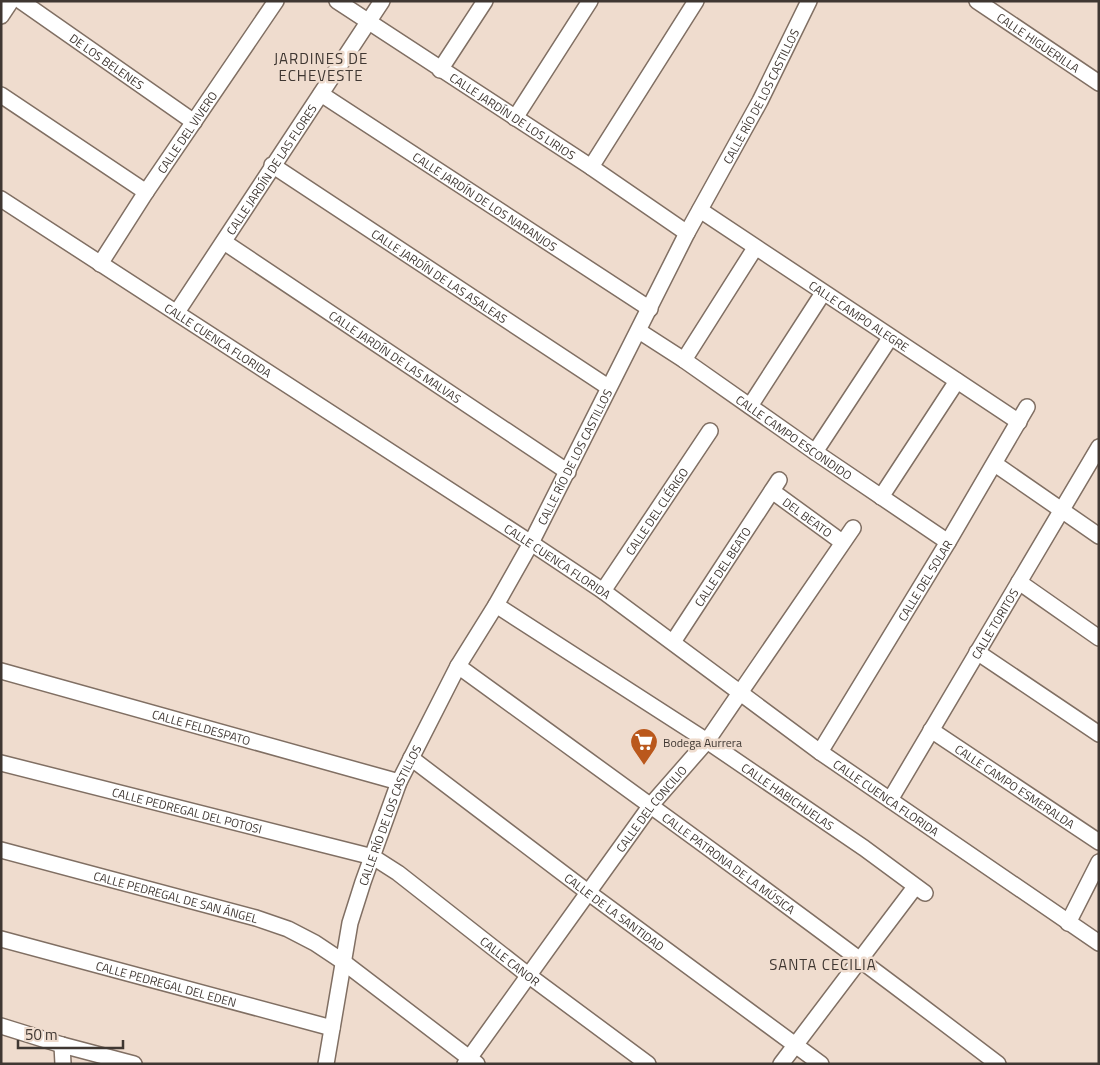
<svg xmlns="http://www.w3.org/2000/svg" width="1100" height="1065" font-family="'Titillium Web',sans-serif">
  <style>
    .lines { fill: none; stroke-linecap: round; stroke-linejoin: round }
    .minor-casing { stroke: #806f63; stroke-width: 18 }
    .minor { stroke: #fff; stroke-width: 15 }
    .labels { text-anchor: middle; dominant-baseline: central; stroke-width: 5; stroke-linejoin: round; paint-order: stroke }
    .street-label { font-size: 12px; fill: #3f3732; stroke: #efdcce }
    .poi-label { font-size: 12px; fill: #3f3732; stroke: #efdcce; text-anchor: start }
    .quarter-label { font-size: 15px; letter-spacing: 1px; fill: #3f3732; stroke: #efdcce }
  </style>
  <rect width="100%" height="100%" fill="#efdcce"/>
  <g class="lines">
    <defs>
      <g id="minor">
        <path id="s1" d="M21,1L194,122"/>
        <path id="s2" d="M337,1L591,167L687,233"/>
        <path id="s3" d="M977,1L1099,83"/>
        <path d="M1,16L11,1"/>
        <path d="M440,70L485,1"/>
        <path id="s4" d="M321,94L650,309"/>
        <path d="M1,95L146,192"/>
        <path d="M515,118L590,1"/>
        <path id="s5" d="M272,165L608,387"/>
        <path d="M591,167L696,1"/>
        <path id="s6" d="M1,199L531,543L603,591L820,752L1099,943"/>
        <path id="s7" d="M700,210L1019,422"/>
        <path id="s8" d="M224,242L568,472"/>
        <path id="s9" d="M100,264L146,192L276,1"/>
        <path id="s10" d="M177,312L382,1"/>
        <path id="s11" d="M639,331L684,360L815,452L948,542"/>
        <path d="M684,360L755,248"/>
        <path d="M750,406L823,293"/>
        <path d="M815,452L890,338"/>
        <path d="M995,464L1099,536"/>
        <path id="s12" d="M772,491L842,542"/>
        <path d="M881,497L957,381"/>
        <path d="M1019,582L1099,638"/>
        <path id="s13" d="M603,591L710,431"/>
        <path id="s14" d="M496,605L707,741L864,848L925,893"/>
        <path id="s15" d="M673,642L779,480"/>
        <path d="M977,652L1099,734"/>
        <path id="s16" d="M458,666C639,797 820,928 998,1064"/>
        <path id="s17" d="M1,671L399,782"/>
        <path id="s18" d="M931,730L1099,842"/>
        <path id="s19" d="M820,752L948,542L1027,407"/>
        <path id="s20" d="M411,758L589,893L821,1064"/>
        <path id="s21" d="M1,763L373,857L398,873L528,975L648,1064"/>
        <path id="s22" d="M890,800L1099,447"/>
        <path id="s23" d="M1,850L256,918L288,929L315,943L342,961L477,1064"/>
        <path d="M1068,923L1099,862"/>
        <path id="s24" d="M1,939L332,1028"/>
        <path d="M1,1026L62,1045L134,1064"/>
        <path d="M62,1045L63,1064"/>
        <path id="s25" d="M326,1064L350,923L363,882L399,782L458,666L496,605L531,543L687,233L760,101L809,1"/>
        <path id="s26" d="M465,1064L651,805L707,741L853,528"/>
        <path d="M781,1064L915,887"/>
      </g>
    </defs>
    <use href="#minor" class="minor-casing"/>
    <use href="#minor" class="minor"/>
  </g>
  <defs>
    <symbol id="supermarket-pin" viewBox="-11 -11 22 30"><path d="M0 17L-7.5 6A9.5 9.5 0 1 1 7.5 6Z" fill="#ba581c" stroke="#efdcce"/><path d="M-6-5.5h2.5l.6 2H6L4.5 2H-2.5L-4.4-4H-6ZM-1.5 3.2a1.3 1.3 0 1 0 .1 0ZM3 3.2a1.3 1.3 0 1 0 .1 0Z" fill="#fff"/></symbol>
  </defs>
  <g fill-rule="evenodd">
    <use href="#supermarket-pin" x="628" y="726" width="32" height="43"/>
  </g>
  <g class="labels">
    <g class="street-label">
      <text stroke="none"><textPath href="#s3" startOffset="74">CALLE HIGUERILLA</textPath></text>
      <text stroke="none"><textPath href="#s1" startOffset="105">DE LOS BELENES</textPath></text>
      <text stroke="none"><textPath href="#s25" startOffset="1068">CALLE RÍO DE LOS CASTILLOS</textPath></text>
      <text stroke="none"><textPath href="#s2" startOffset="210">CALLE JARDÍN DE LOS LIRIOS</textPath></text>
      <text stroke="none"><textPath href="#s9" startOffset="158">CALLE DEL VIVERO</textPath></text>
      <text stroke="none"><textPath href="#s10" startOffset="171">CALLE JARDÍN DE LAS FLORES</textPath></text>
      <text stroke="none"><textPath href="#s4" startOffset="196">CALLE JARDÍN DE LOS NARANJOS</textPath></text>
      <text stroke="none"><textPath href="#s5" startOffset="201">CALLE JARDÍN DE LAS ASALEAS</textPath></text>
      <text stroke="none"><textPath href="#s7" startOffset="191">CALLE CAMPO ALEGRE</textPath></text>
      <text stroke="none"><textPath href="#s6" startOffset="259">CALLE CUENCA FLORIDA</textPath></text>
      <text stroke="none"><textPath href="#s8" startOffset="206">CALLE JARDÍN DE LAS MALVAS</textPath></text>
      <text stroke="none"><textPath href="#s11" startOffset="188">CALLE CAMPO ESCONDIDO</textPath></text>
      <text stroke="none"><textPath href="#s25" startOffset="662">CALLE RÍO DE LOS CASTILLOS</textPath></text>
      <text stroke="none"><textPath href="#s13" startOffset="96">CALLE DEL CLÉRIGO</textPath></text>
      <text stroke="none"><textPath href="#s12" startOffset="44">DEL BEATO</textPath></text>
      <text stroke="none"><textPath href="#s6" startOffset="664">CALLE CUENCA FLORIDA</textPath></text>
      <text stroke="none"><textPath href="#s15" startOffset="90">CALLE DEL BEATO</textPath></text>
      <text stroke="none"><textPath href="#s19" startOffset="201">CALLE DEL SOLAR</textPath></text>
      <text stroke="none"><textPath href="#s22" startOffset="205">CALLE TORITOS</textPath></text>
      <text stroke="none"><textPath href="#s17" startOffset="208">CALLE FELDESPATO</textPath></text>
      <text stroke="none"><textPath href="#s18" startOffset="101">CALLE CAMPO ESMERALDA</textPath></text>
      <text stroke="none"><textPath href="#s14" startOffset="349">CALLE HABICHUELAS</textPath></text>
      <text stroke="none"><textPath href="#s6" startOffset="1069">CALLE CUENCA FLORIDA</textPath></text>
      <text stroke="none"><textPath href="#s26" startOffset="316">CALLE DEL CONCILIO</textPath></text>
      <text stroke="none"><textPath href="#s21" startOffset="192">CALLE PEDREGAL DEL POTOSI</textPath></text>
      <text stroke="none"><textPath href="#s25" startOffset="258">CALLE RÍO DE LOS CASTILLOS</textPath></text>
      <text stroke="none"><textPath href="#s16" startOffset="335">CALLE PATRONA DE LA MÚSICA</textPath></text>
      <text stroke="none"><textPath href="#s23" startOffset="181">CALLE PEDREGAL DE SAN ÁNGEL</textPath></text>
      <text stroke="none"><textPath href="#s20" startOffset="255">CALLE DE LA SANTIDAD</textPath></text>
      <text stroke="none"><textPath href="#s21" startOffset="556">CALLE CANOR</textPath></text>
      <text stroke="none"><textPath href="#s24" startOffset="171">CALLE PEDREGAL DEL EDEN</textPath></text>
    </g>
    <g class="poi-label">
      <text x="663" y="742">Bodega Aurrera</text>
    </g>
    <g class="quarter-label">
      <text x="321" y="58">JARDINES DE<tspan x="321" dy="17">ECHEVESTE</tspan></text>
      <text x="823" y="964">SANTA CECILIA</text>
    </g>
  </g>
  <rect width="1100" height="1065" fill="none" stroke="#3f3732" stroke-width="5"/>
  <path d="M18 1040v8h105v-8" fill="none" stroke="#3f3732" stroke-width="2.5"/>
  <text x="25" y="1040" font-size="15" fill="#3f3732" stroke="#efdcce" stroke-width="4" paint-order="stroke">50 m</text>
</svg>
